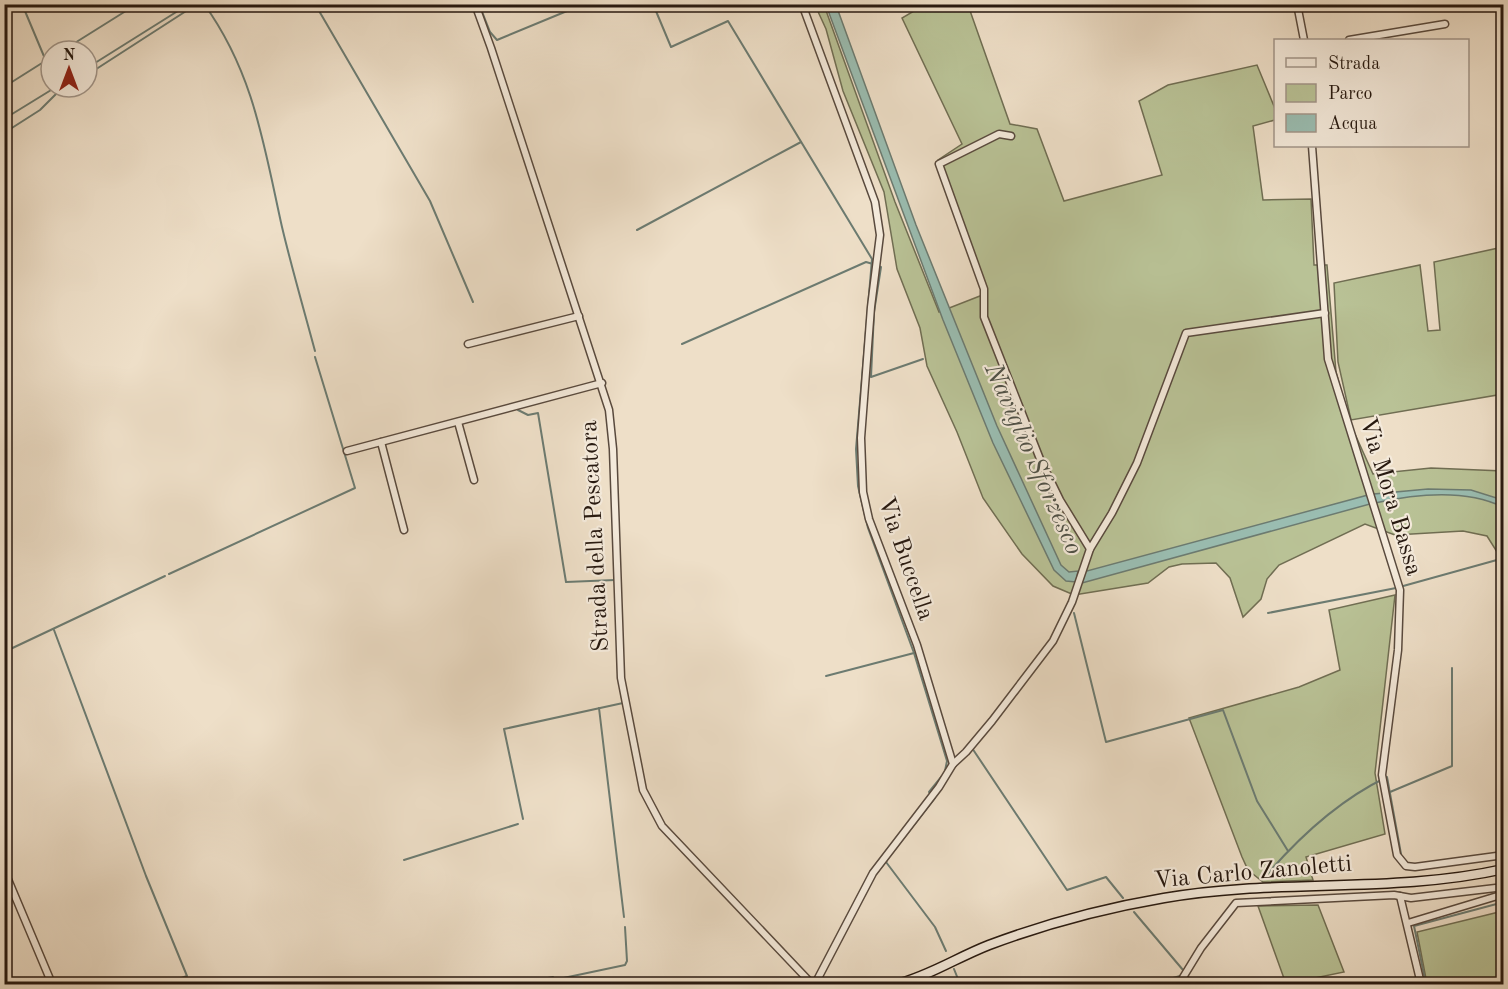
<svg xmlns="http://www.w3.org/2000/svg" width="1508" height="989" font-family="'Old Standard TT',serif">
  <style>
    .green { fill: #b9c296; stroke: #706e53; stroke-width: 1.5 }
    .water { fill: #9abdb1; stroke: #6c7b71; stroke-width: 1.5 }
    .lines { fill: none; stroke-linecap: round; stroke-linejoin: round }
    .stream { stroke: #6c7b71; stroke-width: 2 }
    .minor-casing { stroke: #594a3e; stroke-width: 9 }
    .secondary-casing { stroke: #271910; stroke-width: 11 }
    .minor { stroke: #f4eadb; stroke-width: 6 }
    .secondary { stroke: #f4eadb; stroke-width: 8 }
    .labels { text-anchor: middle; dominant-baseline: central; stroke-width: 4.5; stroke-linejoin: round; paint-order: stroke }
    .street-label { font-size: 24px; fill: #271910; stroke: #f4eadb }
    .water-label { font-size: 26px; font-style: italic; fill: #4f5248; stroke: #f4eadb }
  </style>
  <rect width="100%" height="100%" fill="#eedfc8"/>
  <filter id="stains"><feTurbulence type="fractalNoise" baseFrequency=".00333" numOctaves="4"/><feColorMatrix values="0 0 0 0 .2 0 0 0 0 .09 0 0 0 0 .02 0 0 0 .5 -.17"/></filter>
  <radialGradient id="worn" r=".72"><stop offset=".6" stop-color="#630" stop-opacity="0"/><stop offset="1" stop-color="#630" stop-opacity=".3"/></radialGradient>
  <g class="green">
    <path d="M815,5H824L895,202L939,312L985,294L938,160L962,144L902,18L924,5H968L1010,124L1037,129L1064,201L1162,175L1139,101L1168,85L1257,65L1276,111L1275,120L1253,126L1263,200L1311,199L1314,265H1327L1336,372L1350,423L1373,474L1431,468L1503,471V570L1499,555L1487,536L1463,531L1395,535L1365,524L1279,565L1267,579L1261,599L1243,617L1230,578L1216,563L1182,564L1169,567L1148,583L1074,595L1053,586L1022,554L983,498L957,432L927,366L920,328L897,269L884,192L843,91L826,29Z"/>
    <path d="M1503,247V394L1351,420L1338,362L1334,283L1420,265L1428,331L1440,330L1434,262Z"/>
    <path d="M1395,595L1375,773L1385,834L1306,857L1313,880L1263,882L1248,870L1242,857L1189,718L1299,687L1340,670L1329,610Z"/>
    <path d="M1318,905L1344,972L1286,984L1258,906Z"/>
    <path d="M1503,911V984H1427L1417,932Z"/>
  </g>
  <g class="water">
    <path d="M826,5H836L916,225L997,426L1061,565L1069,572L1078,571L1076,582L1066,581L1054,570L993,443L943,320Z"/>
    <path d="M1428,489L1471,490L1503,500V507C1466,489 1415,494 1375,503L1374,494Z"/>
    <path d="M1368,495L1370,504L1082,583L1083,572Z"/>
  </g>
  <g class="lines">
    <g class="stream">
      <path d="M22,4L51,73"/>
      <path d="M204,4C254,73 264,146 282,227C292,269 304,310 315,351"/>
      <path d="M315,4L430,201L473,302"/>
      <path d="M479,4L490,32L497,40L584,4"/>
      <path d="M653,4L671,47L728,21L872,259L856,449L858,486L868,528L914,653L947,761L945,771"/>
      <path d="M62,51L137,4"/>
      <path d="M48,60L51,58"/>
      <path d="M87,68L189,4"/>
      <path d="M87,75L197,4"/>
      <path d="M4,87L42,63"/>
      <path d="M4,119L56,87"/>
      <path d="M4,133L40,110L62,88"/>
      <path d="M637,230L801,142"/>
      <path d="M878,266L881,267L874,312L871,377L923,359"/>
      <path d="M682,344L866,262L873,264"/>
      <path d="M518,410L528,415L538,413L566,582L615,580"/>
      <path d="M169,574L355,488L315,357"/>
      <path d="M616,611L618,674"/>
      <path d="M1074,613L1106,742L1223,710L1257,801L1288,851"/>
      <path d="M1268,613L1396,588L1504,558"/>
      <path d="M54,630L146,876L187,976L165,984"/>
      <path d="M4,652L165,576"/>
      <path d="M826,676L914,653"/>
      <path d="M599,708L624,917"/>
      <path d="M972,748L1067,890L1106,877L1123,898"/>
      <path d="M1390,792L1452,766V668"/>
      <path d="M523,819L504,729L623,703L621,694"/>
      <path d="M903,839L935,798L929,792L942,776"/>
      <path d="M404,860L518,824"/>
      <path d="M887,860L886,862L935,927L946,951"/>
      <path d="M1264,878C1298,838 1339,800 1387,777L1401,854"/>
      <path d="M1134,912L1183,970"/>
      <path d="M954,969L960,984"/>
      <path d="M1187,973L1191,984"/>
      <path d="M517,984L553,977L554,980L625,965L627,961L625,927"/>
      <path d="M1152,984L1180,976"/>
      <path d="M1426,984L1414,926L1504,902"/>
    </g>
    <defs>
      <g id="minor">
        <path d="M475,4L491,48L609,410L613,449L621,678L643,790L662,826L812,984"/>
        <path d="M802,4L875,202L880,235L871,307L861,438L863,492L869,519L917,645L953,764L939,787L873,873L815,984"/>
        <path d="M1297,4L1304,40"/>
        <path d="M1349,40L1445,24"/>
        <path d="M1011,136L999,134L939,164L984,289V317L1040,459L1060,500L1090,549"/>
        <path d="M1312,146L1328,359L1400,590L1398,650L1382,775L1397,855L1406,866L1415,867L1504,855"/>
        <path d="M468,344L579,316"/>
        <path d="M458,422L474,480"/>
        <path d="M381,442L404,530"/>
        <path d="M347,451L602,383"/>
        <path d="M953,764L966,752L992,721L1053,641L1072,602L1090,549L1112,513L1137,463L1186,333L1325,313"/>
        <path d="M4,870L52,984"/>
        <path d="M1400,896L1421,984"/>
        <path d="M1408,923L1504,894"/>
        <path d="M1179,984L1201,948L1236,903L1394,895L1411,898L1504,887"/>
      </g>
      <path id="secondary" d="M897,984C929,976 958,957 989,945C1045,924 1105,908 1164,898C1276,878 1392,894 1504,869"/>
    </defs>
    <use href="#minor" class="minor-casing"/>
    <use href="#secondary" class="secondary-casing"/>
    <use href="#minor" class="minor"/>
    <use href="#secondary" class="secondary"/>
  </g>
  <g class="labels">
    <g class="street-label">
      <text transform="translate(1390 497) rotate(73)">Via Mora Bassa</text>
      <text transform="translate(596 536) rotate(-93)">Strada della Pescatora</text>
      <text transform="translate(905 559) rotate(71)">Via Buccella</text>
      <text transform="translate(1253 873) rotate(-5)">Via Carlo Zanoletti</text>
    </g>
    <g class="water-label">
      <text transform="translate(1033 459) rotate(66)">Naviglio Sforzesco</text>
    </g>
  </g>
  <rect width="1508" height="989" fill="none" stroke="#eedfc8" stroke-width="24"/>
  <rect x="6" y="6" width="1496" height="977" fill="none" stroke="#271910" stroke-width="3"/>
  <rect x="12" y="12" width="1484" height="965" fill="none" stroke="#271910" stroke-width="1.5"/>
  <rect x="1274" y="39" width="195" height="108" fill="#f4eadb" stroke="#a2968a" stroke-width="1.5"/>
  <rect x="1286" y="58" width="30" height="9" fill="#f4eadb" stroke="#a2968a" stroke-width="1.5"/>
  <text x="1328" y="69" font-size="18" fill="#271910">Strada</text>
  <rect x="1286" y="84" width="30" height="18" fill="#b9c296" stroke="#a2968a" stroke-width="1.5"/>
  <text x="1328" y="99" font-size="18" fill="#271910">Parco</text>
  <rect x="1286" y="114" width="30" height="18" fill="#9abdb1" stroke="#a2968a" stroke-width="1.5"/>
  <text x="1328" y="129" font-size="18" fill="#271910">Acqua</text>
  <g transform="translate(69 69)"><circle r="28" fill="#f4eadb" stroke="#a2968a" stroke-width="1.5"/>
  <path d="M0-4.5L10 22L0 15L-10 22Z" fill="#8f2418"/>
  <text y="-9" font-size="16" font-weight="bold" text-anchor="middle" fill="#271910">N</text>
  </g>
  <rect width="100%" height="100%" filter="url(#stains)"/>
  <rect width="100%" height="100%" fill="url(#worn)"/>
</svg>
